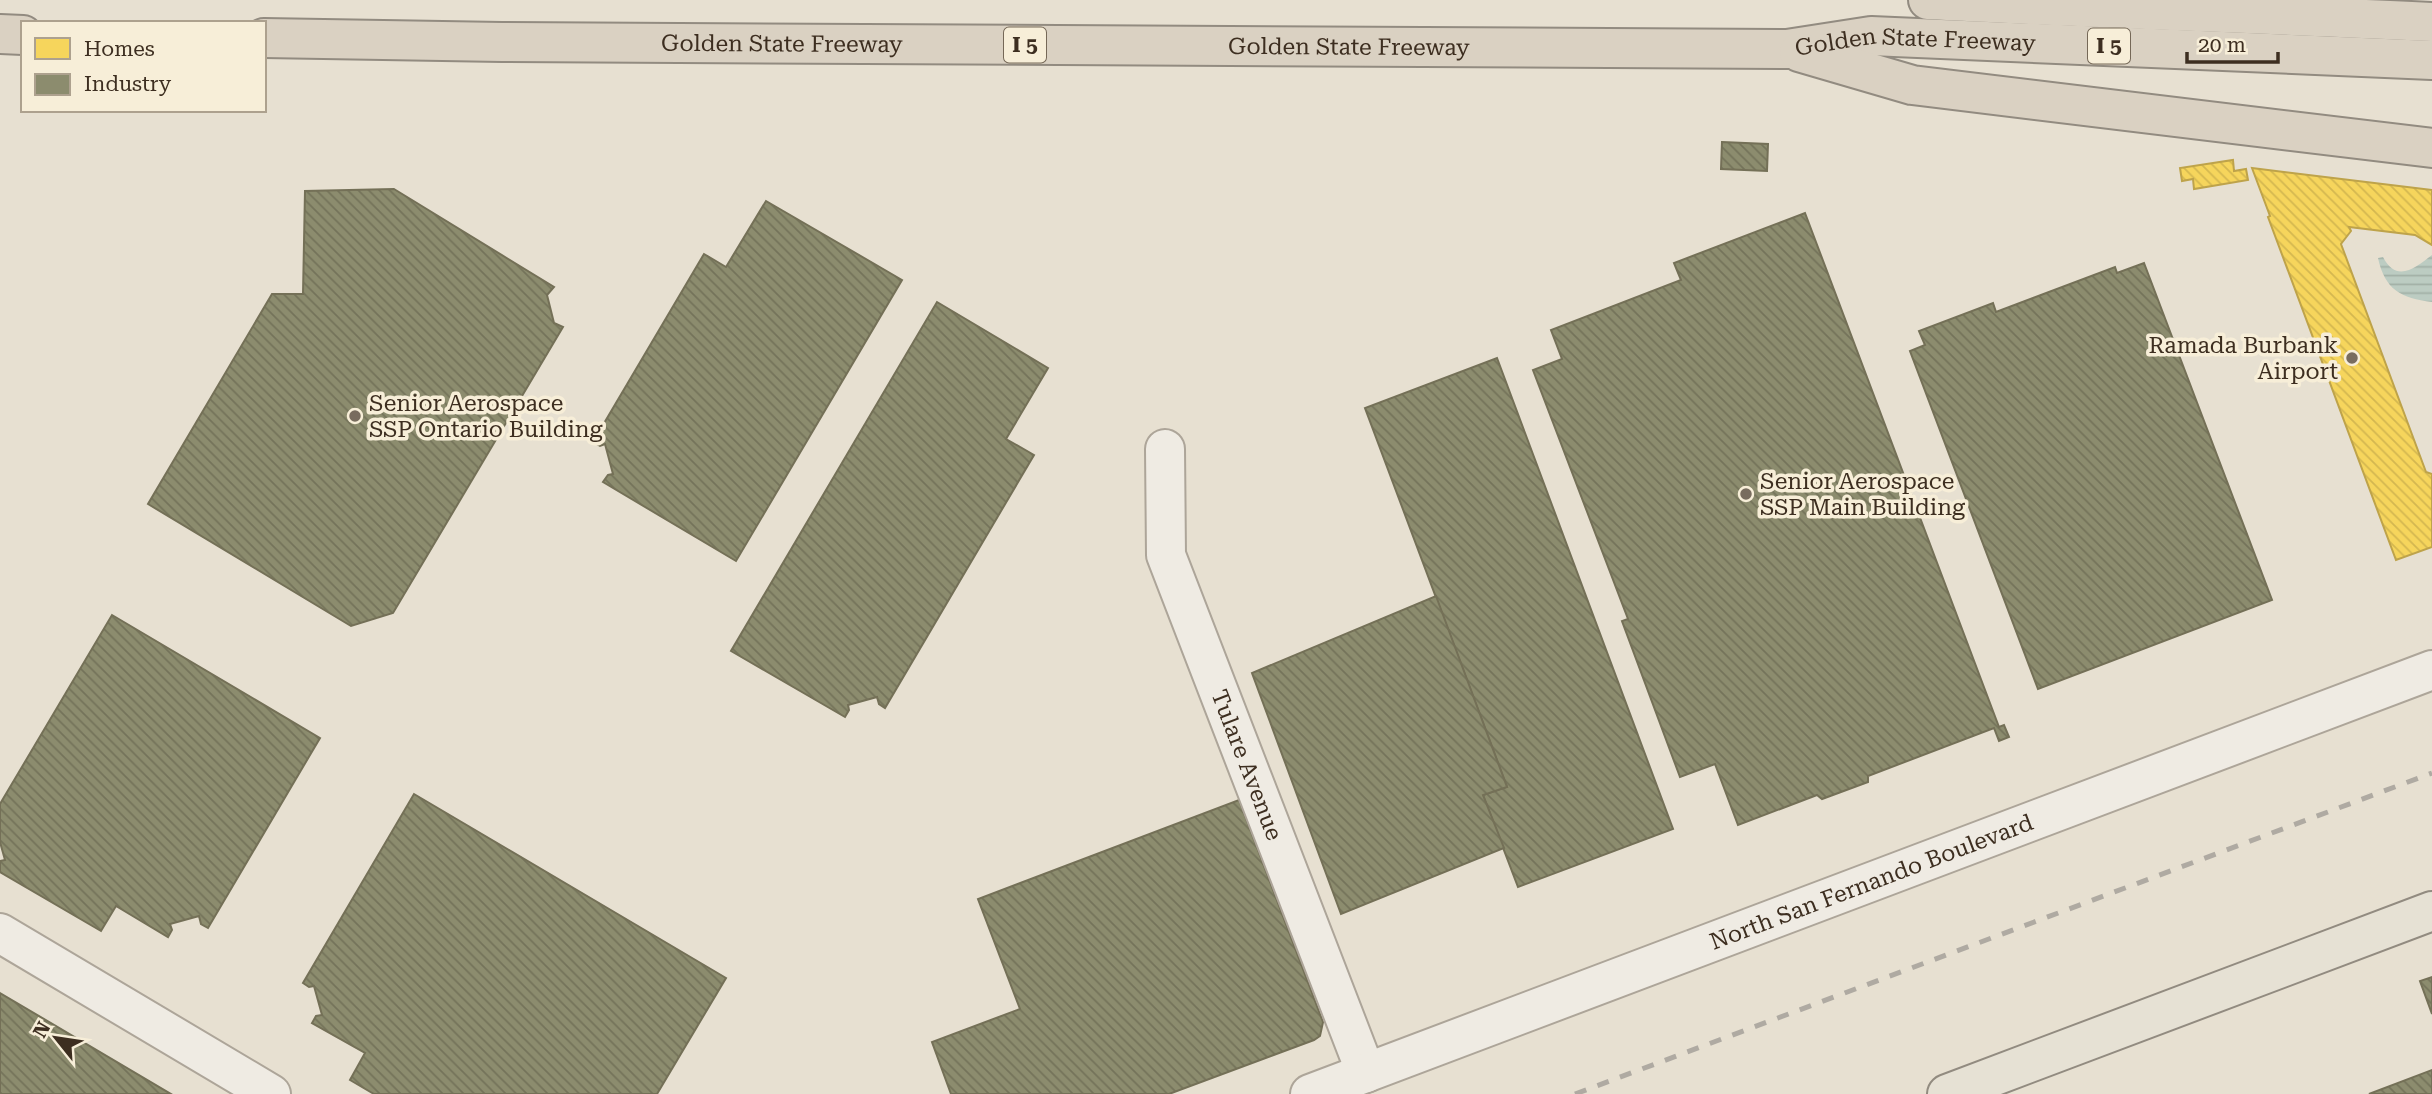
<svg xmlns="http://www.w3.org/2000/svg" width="2432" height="1094" font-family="'Roboto Serif',serif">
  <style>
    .water { fill: url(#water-rules) }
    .homes { fill: url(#homes-back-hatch); stroke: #bea34a; stroke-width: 2 }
    .industry { fill: url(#industry-back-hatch); stroke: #747057; stroke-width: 2 }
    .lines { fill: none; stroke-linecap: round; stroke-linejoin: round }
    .minor-casing { stroke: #ada599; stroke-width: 42 }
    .major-casing { stroke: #928b80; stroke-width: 42 }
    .highway-casing { stroke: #928b80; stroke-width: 42 }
    .minor { stroke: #efebe3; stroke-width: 38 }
    .major { stroke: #e6e1d4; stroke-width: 38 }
    .highway { stroke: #dad1c2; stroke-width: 38 }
    .rail { stroke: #afaaa2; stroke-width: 5; stroke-dasharray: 12 12; stroke-linecap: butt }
    .poi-dot { fill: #786c5e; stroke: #f7eed8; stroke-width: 2.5 }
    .labels { text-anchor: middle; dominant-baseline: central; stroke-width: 7; stroke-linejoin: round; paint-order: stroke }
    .shield { fill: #f7eed8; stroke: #756857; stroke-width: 2 }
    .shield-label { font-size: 21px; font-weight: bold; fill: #3d2e20 }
    .street-label { font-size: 23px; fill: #3d2e20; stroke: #f7eed8 }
    .poi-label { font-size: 23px; fill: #3d2e20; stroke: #f7eed8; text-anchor: start }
  </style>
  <defs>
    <pattern id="water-rules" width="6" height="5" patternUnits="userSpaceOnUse" patternTransform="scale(1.75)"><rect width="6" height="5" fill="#bcccc2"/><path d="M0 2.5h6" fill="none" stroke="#a2b0a6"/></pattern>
    <pattern id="homes-back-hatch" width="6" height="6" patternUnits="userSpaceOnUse" patternTransform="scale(1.75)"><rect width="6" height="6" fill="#f6d55c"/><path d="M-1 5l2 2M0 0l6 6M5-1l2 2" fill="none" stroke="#d4b750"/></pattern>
    <pattern id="industry-back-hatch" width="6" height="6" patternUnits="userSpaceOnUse" patternTransform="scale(1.75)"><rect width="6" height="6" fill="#8c8c6e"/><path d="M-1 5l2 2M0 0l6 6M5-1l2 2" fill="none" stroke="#74735a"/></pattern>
  </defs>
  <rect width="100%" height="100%" fill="#e7e0d1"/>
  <path class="water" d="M2432,255V302C2401,298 2385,290 2378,258L2383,257C2397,284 2416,267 2432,255Z"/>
  <g class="homes">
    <path d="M2233,160L2234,171L2246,169L2248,180L2194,189L2193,179L2182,181L2180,168Z"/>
    <path d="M2252,168L2432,190V245L2415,235L2349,227L2351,231L2341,244L2426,472L2432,474V547L2396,560L2268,217L2270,216Z"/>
  </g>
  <g class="industry">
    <path d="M1722,142L1768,144L1767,171L1721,169Z"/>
    <path d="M394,189L554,287L547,295L554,323L563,327L393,613L351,626L148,504L272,294H303L305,191Z"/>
    <path d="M766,201L902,280L736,561L603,482L608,475L613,474L605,444L600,446L593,442L704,254L726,267Z"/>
    <path d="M1805,213L1999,727L2004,725L2009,737L1999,741L1994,728L1868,776V782L1822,799L1817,795L1738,825L1715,764L1680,777L1622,621L1628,619L1533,370L1562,359L1551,330L1681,280L1674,263Z"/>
    <path d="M2144,263L2272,600L2038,689L1910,351L1925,345L1919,331L1993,303L1996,312L2115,267L2117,273Z"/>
    <path d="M937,302L1048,368L1006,439L1034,455L885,708L879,704L877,697L848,705L849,710L845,717L731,651Z"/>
    <path d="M1497,358L1673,829L1518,887L1483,795L1507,787L1365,408Z"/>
    <path d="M1436,596L1507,787L1483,795L1504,848L1341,914L1252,673Z"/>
    <path d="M112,615L320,738L208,928L201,924L199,916L170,924L172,930L168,937L116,906L101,931L0,872V861L5,860L0,842V804Z"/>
    <path d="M414,794L726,978L657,1094H374L350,1080L365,1053L312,1023L316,1016L322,1015L314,986L309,987L303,983Z"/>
    <path d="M1239,800L1323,1022L1320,1036L1314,1040L1169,1094H951L932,1042L1020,1009L978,899Z"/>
    <path d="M2432,977V1014L2420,981Z"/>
    <path d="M0,993L171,1094H0Z"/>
    <path d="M2432,1070V1094H2369Z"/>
  </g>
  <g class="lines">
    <defs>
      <g id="minor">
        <path id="s1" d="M1165,449L1166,555L1366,1073"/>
        <path d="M0,933L271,1094"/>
        <path id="s2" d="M1310,1094L2432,670"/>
      </g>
      <path id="major" d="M1947,1094L2432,911"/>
      <g id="highway">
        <path d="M1928,0C2096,9 2264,14 2432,22"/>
        <path d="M0,34L23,35"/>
        <path id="s3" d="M264,38L502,42L1787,49L1871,36L2432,60"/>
        <path d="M1799,52L1912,85L2432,148"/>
      </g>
    </defs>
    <use href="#minor" class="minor-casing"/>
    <use href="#major" class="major-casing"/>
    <use href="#highway" class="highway-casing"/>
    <use href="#minor" class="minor"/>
    <use href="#major" class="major"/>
    <use href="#highway" class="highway"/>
    <path class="rail" d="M1575,1094L2432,773"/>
  </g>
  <g class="poi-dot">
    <circle cx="2352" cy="358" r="7"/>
    <circle cx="355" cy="416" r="7"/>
    <circle cx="1746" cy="494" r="7"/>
  </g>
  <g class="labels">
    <g class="shield">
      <rect x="1004" y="27.5" width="42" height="35" rx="5"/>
      <rect x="2088" y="28.5" width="42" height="35" rx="5"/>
    </g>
    <g class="shield-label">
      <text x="1025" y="45">I 5</text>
      <text x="2109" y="46">I 5</text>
    </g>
    <g class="street-label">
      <text stroke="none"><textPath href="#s3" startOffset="518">Golden State Freeway</textPath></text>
      <text stroke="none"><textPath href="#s3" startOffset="1085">Golden State Freeway</textPath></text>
      <text stroke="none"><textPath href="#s3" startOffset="1652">Golden State Freeway</textPath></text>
      <text stroke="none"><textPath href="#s1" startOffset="331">Tulare Avenue</textPath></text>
      <text stroke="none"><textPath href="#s2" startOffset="600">North San Fernando Boulevard</textPath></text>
    </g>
    <g class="poi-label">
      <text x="2338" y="345" text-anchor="end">Ramada Burbank<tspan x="2338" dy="26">Airport</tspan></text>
      <text x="369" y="403">Senior Aerospace<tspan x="369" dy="26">SSP Ontario Building</tspan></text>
      <text x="1760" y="481">Senior Aerospace<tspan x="1760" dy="26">SSP Main Building</tspan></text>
    </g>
  </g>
  <rect x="21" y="21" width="245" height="91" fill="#f7eed8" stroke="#ada18e" stroke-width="2"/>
  <rect x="35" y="38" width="35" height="21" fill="#f6d55c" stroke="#ada18e" stroke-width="2"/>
  <text x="84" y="56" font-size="21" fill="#3d2e20">Homes</text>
  <rect x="35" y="74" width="35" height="21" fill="#8c8c6e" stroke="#ada18e" stroke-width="2"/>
  <text x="84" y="91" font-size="21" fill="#3d2e20">Industry</text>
  <g transform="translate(56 1038) rotate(300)" stroke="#f7eed8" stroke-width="5" paint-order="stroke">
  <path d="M0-5L12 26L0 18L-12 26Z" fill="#3d2e20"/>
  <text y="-10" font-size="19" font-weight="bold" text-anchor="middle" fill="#3d2e20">N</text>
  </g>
  <path d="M2187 52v10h91v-10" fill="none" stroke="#3d2e20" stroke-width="3.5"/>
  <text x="2198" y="52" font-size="21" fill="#3d2e20" stroke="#f7eed8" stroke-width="5" paint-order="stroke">20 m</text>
</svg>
